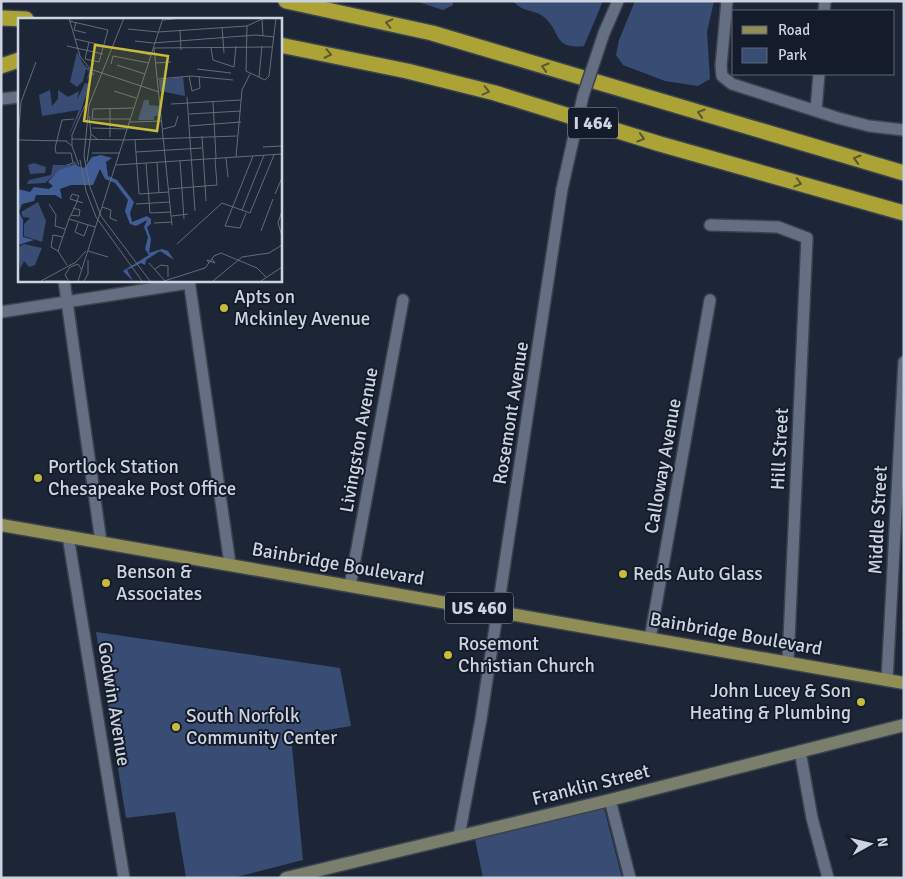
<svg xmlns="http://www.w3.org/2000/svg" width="905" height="879" font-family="Signika,sans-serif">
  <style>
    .green { fill: #384c74 }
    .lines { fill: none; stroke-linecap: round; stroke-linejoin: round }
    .street-casing { stroke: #3b424f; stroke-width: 14 }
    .secondary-casing { stroke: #3b424f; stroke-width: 15 }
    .primary-casing { stroke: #3b424f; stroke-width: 15 }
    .highway-casing { stroke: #3b424f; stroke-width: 18 }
    .street { stroke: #656f83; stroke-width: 11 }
    .secondary { stroke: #7a7f6c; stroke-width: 12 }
    .primary { stroke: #908e55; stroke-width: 12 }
    .highway { stroke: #aca336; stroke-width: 15 }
    .street-bridge-casing { stroke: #3b424f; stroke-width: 14; stroke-linecap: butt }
    .street-bridge { stroke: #656f83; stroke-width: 11 }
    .oneway { stroke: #585930 }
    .poi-dot { fill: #c6bb3c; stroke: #141c2c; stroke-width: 2 }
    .labels { text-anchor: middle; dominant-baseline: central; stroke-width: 4; stroke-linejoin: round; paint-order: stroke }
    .shield { fill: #141c2c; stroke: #969da9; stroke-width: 1 }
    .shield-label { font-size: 18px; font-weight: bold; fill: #ced4df }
    .poi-label { font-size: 19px; fill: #ced4df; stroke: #141c2c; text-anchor: start }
    .street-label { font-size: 19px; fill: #ced4df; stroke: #141c2c }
    .inset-road { fill: none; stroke: #646c7a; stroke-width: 1 }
    .view { fill: #c6bb3c; fill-opacity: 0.15; stroke: #c6bb3c; stroke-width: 2.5 }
    .inset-edge { fill: none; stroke: #ced4df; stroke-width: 2.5 }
  </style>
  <rect width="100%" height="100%" fill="#1d2636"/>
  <g class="green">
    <path d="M415,1H453V5L443,10Z"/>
    <path d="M513,1H603L584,46C553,50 561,31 544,17C534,9 523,13 513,1Z"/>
    <path d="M635,1H714L707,32L710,79L698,86L665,81L623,65L616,55L619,40Z"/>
    <path d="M96,632L340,668L351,726L291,736L303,860L233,878H186L175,812L126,818Z"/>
    <path d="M604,808L622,878H483L475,839Z"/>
  </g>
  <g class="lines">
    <defs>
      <g id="street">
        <path d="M727,1L721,66L722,76L732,84L838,118L869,126L904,130"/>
        <path d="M824,11L825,1"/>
        <path d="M604,33L618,1"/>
        <path d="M1,99L19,97"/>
        <path d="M816,110L819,74"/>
        <path d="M710,225L778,227L807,238L788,662"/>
        <path d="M64,280L101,542"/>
        <path d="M189,280L230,564"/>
        <path d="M1,312L189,283"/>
        <path d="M68,536L124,878"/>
        <path d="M350,586L403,300"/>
        <path d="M650,639L710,300"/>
        <path d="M887,680L904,362"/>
        <path d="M800,751L812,818L828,878"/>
        <path d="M610,800L630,878"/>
        <path d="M459,836L481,719L562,189"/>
      </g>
      <path id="secondary" d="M286,878L610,800L904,725"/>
      <path id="primary" d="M1,525L904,683"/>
      <g id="highway">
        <path d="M286,1L432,33L904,173"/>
        <path d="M1,18L26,19"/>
        <path d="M280,45L407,71L495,93L660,144L904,213"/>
        <path d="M1,66L19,60"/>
      </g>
    </defs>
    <use href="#street" class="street-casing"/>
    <use href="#secondary" class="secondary-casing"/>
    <use href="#primary" class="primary-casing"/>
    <use href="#highway" class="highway-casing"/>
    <use href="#street" class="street"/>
    <use href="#secondary" class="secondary"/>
    <use href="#primary" class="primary"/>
    <use href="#highway" class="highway"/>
    <defs>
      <path id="street-bridge" d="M562,189L583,96L604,33"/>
    </defs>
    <use href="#street-bridge" class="street-bridge-casing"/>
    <use href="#street-bridge" class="street-bridge"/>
  </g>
  <defs><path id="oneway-chevron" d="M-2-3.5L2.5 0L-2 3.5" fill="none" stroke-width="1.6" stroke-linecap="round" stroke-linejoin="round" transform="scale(1.25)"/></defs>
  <g class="oneway">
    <use href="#oneway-chevron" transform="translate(389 23) rotate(-167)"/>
    <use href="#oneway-chevron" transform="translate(328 54) rotate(12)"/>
    <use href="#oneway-chevron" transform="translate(545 67) rotate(-163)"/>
    <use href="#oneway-chevron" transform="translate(486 91) rotate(13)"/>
    <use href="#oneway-chevron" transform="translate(701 113) rotate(-163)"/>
    <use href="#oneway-chevron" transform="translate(641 138) rotate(17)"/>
    <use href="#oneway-chevron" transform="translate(857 159) rotate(-164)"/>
    <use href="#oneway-chevron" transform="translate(798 183) rotate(16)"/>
  </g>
  <g class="poi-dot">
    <circle cx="224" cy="308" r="5"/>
    <circle cx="38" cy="478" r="5"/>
    <circle cx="623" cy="574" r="5"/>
    <circle cx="106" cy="583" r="5"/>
    <circle cx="448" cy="655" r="5"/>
    <circle cx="861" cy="702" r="5"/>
    <circle cx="176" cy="727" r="5"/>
  </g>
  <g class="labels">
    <g class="shield">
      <rect x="568" y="107.5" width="50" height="31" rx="4"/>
      <rect x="445" y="592.5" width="68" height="31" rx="4"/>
    </g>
    <g class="shield-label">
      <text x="593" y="123">I 464</text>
      <text x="479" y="608">US 460</text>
    </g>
    <g class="poi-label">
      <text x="234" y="297">Apts on<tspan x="234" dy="22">Mckinley Avenue</tspan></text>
      <text x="48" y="467">Portlock Station<tspan x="48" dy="22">Chesapeake Post Office</tspan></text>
      <text x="116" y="572">Benson &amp;<tspan x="116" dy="22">Associates</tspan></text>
      <text x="633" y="574">Reds Auto Glass</text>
      <text x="458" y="644">Rosemont<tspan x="458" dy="22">Christian Church</tspan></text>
      <text x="851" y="691" text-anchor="end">John Lucey &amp; Son<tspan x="851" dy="22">Heating &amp; Plumbing</tspan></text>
      <text x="186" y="716">South Norfolk<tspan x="186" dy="22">Community Center</tspan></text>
    </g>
    <g class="street-label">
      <text transform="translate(511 413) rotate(-81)">Rosemont Avenue</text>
      <text transform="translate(359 440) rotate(-80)">Livingston Avenue</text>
      <text transform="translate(780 449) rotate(-87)">Hill Street</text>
      <text transform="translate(663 466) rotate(-80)">Calloway Avenue</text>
      <text transform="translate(878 520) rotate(-87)">Middle Street</text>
      <text transform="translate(338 564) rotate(10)">Bainbridge Boulevard</text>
      <text transform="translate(736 634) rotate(10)">Bainbridge Boulevard</text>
      <text transform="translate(114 704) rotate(81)">Godwin Avenue</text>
      <text transform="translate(591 785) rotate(-14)">Franklin Street</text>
    </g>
  </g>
  <g transform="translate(18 18)">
    <rect width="264" height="264" fill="#1d2636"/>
    <path d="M59,34L66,47L77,56L69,61L71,53L68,51L65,63L59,69L52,64ZM165,59L167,78L142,73L141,62ZM67,65L72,66L62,95L50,119L61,92L24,98L21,77L32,72L34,88L40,81V72L50,79L61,73L59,82ZM126,82H131V87L141,88L142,98H136V102H120ZM57,143L61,150L55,148L40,154L27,165L9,166L11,162L33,157L35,147H54ZM16,145L28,149L27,155L12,156L10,147ZM20,184L28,203L24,224L6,218V206L12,200L5,199L3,194ZM6,226L24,230L17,247L11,249L6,243L2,251L0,229Z" fill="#384c74"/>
    <path d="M83,137L94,140L88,144L90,158L99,162L116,184L112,195L114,204L129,198L133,201V206L129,209L133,221L131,235L144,231L150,233L156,242L142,233L128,242L127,247L123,245L109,252L115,263L105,253L131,237L127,231L130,219L126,209L129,202L118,208L112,206L107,193L110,182L97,165L87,161L82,151L75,167H53L42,171L44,181L37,177H18L16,183L4,186L1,194L5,202V219L16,222L0,227V171L12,174L16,169L31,171L35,168L30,164L41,152L57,147L66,150L74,139Z" fill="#405d96"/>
    <path class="inset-road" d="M51,0L62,38L72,51L141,74M106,0L71,87L66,138L72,169L83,198L132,263M244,1L245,18M145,2L166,0M51,3L90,12L81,44L67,41L71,24M58,4L56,12L68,15M229,8L228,53L247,62L251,58L258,0M204,9L206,35M110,11L140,14L229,8L244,1M162,12L163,32M57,21L88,28M117,23L135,25L238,17L256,19M49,28L85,36M99,30L133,37M136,30L154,207M136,30L254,29M193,30L195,42L216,49L218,28M138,45L153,44M93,46L95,38L131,45M99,47L127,56M179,51L213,55M171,58L174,73L182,70L181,58M241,59L244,28M140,61L173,58L215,62M96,73L118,80M169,79L177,193M195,84L198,140M153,86L223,82M92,90V119M171,96L223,93M71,98L73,116L79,121M74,101L75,91L115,90M74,101H112M112,104L144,103M171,108L223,104M74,110L109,111M145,111L157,108L160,98M184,118L188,183M54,121L106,122M0,122L3,84L18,44M0,122L49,123M106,122L219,118M117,122L121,176L151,174M48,123L54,128L61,147M54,128V117L67,87M245,129L263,128M118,134L184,130M74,135H101M218,139L224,72L232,56M208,140L210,159M62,142L68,173L78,199L124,263M162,143L166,201M69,144L73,116M128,145L132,195L153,194M139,145L141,175M49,147L55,145L53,135H38L37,130L44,102L56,101M98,147L264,136M151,171L199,167L197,141M257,176L264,160M31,186L38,197L37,208L47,211M118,186L152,184M84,189L93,192L92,200L99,203M224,192L246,137M264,193L260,205L264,218M228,195L222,210L207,208L235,138M53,197L61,198L62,192L55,190M154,198L170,196M51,201L77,209M60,205L57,214L66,218L70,207M136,205L154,204M243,213L255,181M159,226L204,185L232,195L256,137M40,233L33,229L35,217L45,219M70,233L90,239M131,245L147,263M191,245L189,242L197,245L194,241M49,247L40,233L51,201L59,184V182L61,178L54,176L52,181L59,183L65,185M137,251L143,247L150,248V259M23,263L58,244L68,233M27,263H49M51,263L47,257L52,249L60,246L64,252M60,263L145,0M66,263L70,256V242M146,263L187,250L196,238L203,235L239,250L249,260M195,263L224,239L251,235L264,227M243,263L264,249"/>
    <path class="view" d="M77,27L150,38L139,113L66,103Z"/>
    <rect width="264" height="264" class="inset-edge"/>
  </g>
  <rect width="905" height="879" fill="none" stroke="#ced4df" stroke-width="5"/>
  <rect x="732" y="10" width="162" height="65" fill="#141c2c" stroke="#5e6674"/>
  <rect x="742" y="26" width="25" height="8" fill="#908e55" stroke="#5e6674"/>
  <text x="778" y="35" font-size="15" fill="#ced4df">Road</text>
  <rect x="742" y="48" width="25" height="15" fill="#384c74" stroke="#5e6674"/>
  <text x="778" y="60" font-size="15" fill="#ced4df">Park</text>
  <g transform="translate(870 844) rotate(82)" stroke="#141c2c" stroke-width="4" paint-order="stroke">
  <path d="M0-4L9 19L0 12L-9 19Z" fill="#ced4df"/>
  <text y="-8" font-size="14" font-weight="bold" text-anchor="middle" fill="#ced4df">N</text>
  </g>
</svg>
